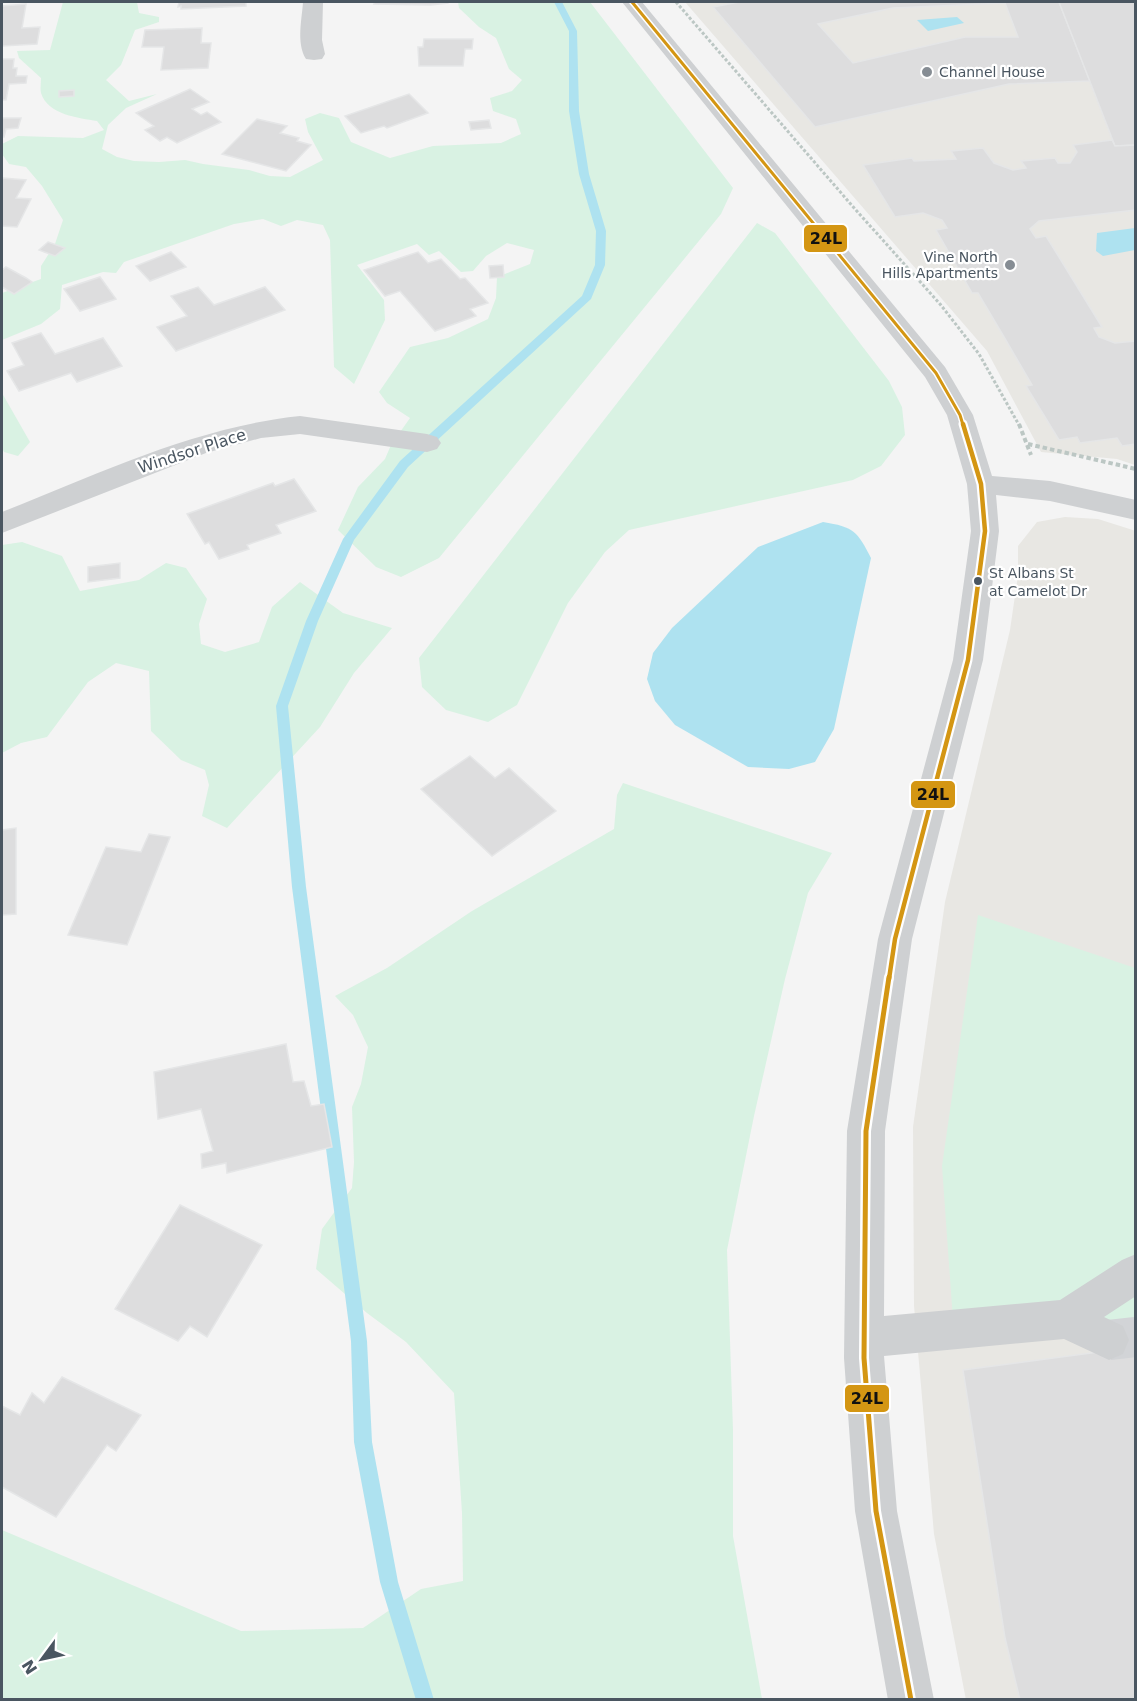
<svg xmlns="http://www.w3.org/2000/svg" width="1137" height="1701" font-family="'DejaVu Sans',sans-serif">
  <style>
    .commercial { fill: #e8e7e3 }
    .green { fill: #d9f2e3 }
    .water { fill: #aee2f0 }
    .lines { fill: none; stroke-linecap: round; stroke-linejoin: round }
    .stream { fill: #aee2f0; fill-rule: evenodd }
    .building { fill: #ddddde; stroke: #e5e6e7; stroke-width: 1.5; fill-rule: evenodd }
    .minor-tunnel { stroke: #d2d4d7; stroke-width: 40; stroke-dasharray: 40 20; stroke-linecap: butt }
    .path-far1 { stroke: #bcc7c4; stroke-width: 3; stroke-dasharray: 3 2; stroke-linecap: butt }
    .path { stroke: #bcc7c4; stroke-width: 4; stroke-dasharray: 4.5 3; stroke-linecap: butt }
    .minor { fill: #ced0d2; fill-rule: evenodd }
    .bus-1-far2-casing { stroke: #fff; stroke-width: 6 }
    .bus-1-far1-casing { stroke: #fff; stroke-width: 9 }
    .bus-1-casing { stroke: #fff; stroke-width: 10 }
    .bus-1-far2 { stroke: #d49613; stroke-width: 3 }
    .bus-1-far1 { stroke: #d49613; stroke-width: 4.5 }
    .bus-1 { stroke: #d49613; stroke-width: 5 }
    .poi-dot { fill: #868d94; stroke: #fff; stroke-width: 2 }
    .bus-dot { fill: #4a5661; stroke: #fff; stroke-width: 2 }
    .labels { text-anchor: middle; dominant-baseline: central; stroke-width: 4.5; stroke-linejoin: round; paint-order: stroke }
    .far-poi-label { font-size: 14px; fill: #4a5661; stroke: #fff; text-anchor: start }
    .bus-label { font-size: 14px; fill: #4a5661; stroke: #fff; text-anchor: start }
    .street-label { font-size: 16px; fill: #4a5661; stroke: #fff }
    .line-badge { stroke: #fff; stroke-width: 2 }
    .pale-badge-label { font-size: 16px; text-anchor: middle; font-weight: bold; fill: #111 }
  </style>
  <rect width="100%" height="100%" fill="#f4f4f4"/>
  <g class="commercial">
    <path d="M685,2H1135V465L1117,459L1041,452L987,351Z"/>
    <path d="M1065,517L1098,519L1136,531L1135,1699L966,1700L934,1534L914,1306L913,1127L945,902L1010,630L1018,575V546L1037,522Z"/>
  </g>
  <g class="green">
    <path d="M63,2H137L139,13L159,17V22L135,30L121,65L106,80L129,101L157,94L126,108L108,125L102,149L117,157L134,161L159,162L185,160L203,164L249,170L270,176L290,177L323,160L308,132L305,119L320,113L339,118L351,142L390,158L433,146L501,143L521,134L516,119L493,111L490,98L512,91L522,80L509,69L496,38L479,27L459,8L458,2H590L733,188L721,214L439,558L401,577L376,567L338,530L358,487L385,459L391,445L410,418L387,403L379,392L410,347L448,338L488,319L496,298L497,277L530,264L534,250L507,243L486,256L473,271L461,272L439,251L429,255L417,244L357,265L384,300L385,320L354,384L334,367L330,240L323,225L297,220L281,226L263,219L234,224L124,262L116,273L103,272L62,285L60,309L41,324L2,340V293L41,279V266L55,244L63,220L42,186L26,167L9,164L2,154V144L18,136L83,138L104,130L97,121C79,118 48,115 41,93C40,89 41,83 41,78L19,58L17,51L50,50Z"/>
    <path d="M757,223L775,233L889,381L902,407L905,435L881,466L853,480L629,530L605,552L568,603L517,705L488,722L446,710L422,687L419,658Z"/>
    <path d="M2,393L30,442L18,456L4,452L2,448Z"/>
    <path d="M22,542L62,556L80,591L139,580L166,563L186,568L207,599L199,624L201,644L225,652L259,642L272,607L300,582L343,613L392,628L354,673L320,727L227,828L202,816L209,785L205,770L181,760L151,731L149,671L116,663L88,682L47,737L21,743L2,753V545Z"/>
    <path d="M623,783L832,853L808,893L785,979L754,1116L727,1250L733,1430V1536L762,1699H2V1530L241,1631L363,1628L421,1589L463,1581L462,1513L454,1393L406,1342L367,1313L316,1269L322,1229L352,1188L354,1162L352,1107L361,1084L368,1047L353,1015L335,996L387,968L472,911L614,829L617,795Z"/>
    <path d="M978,915L1135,968V1321L955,1348L942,1166Z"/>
  </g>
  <g class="water">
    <path d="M957,17L964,23L928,31L917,20Z"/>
    <path d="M1135,228V250L1103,256L1096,251L1097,233Z"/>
    <path d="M823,522C854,527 857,531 871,558L834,729L815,762L789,769L748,767L675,725L655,701L647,679L653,653L672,628L758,547Z"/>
  </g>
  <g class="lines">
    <path class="stream" d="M554,2H562L577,31L579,111L589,174L606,231L605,265L591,299L408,467L354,540L318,621L288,706L306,887L367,1341L372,1442L398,1582L434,1700H416L380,1582L354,1442L351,1341L292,887L276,706L306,621L343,539L400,461L582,296L595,265L596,231L579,174L569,111V31Z"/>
  </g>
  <g class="building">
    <path d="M179,2H246V6L181,9V6L178,7Z"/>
    <path d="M375,2H448V3L431,5L374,4Z"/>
    <path d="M739,2H1059L1090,81L1009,84L815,127L713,7ZM1005,3L1018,37H965L853,63L818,24L893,8Z"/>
    <path d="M1059,2H1136V145L1115,146Z"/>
    <path d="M26,4L22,28L40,27L37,44L2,46V6Z"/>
    <path d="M202,28L201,43H211L208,68L161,70L164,47H142L145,30Z"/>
    <path d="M424,39H473L472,49H465L463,66H419L418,47H423Z"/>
    <path d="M2,59H14L13,68H17L16,76H27L26,83L9,84L6,100H2Z"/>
    <path d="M190,89L209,102L192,109L201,115L207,112L221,122L177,143L167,137L160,141L145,130L154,126L136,113Z"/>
    <path d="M74,90V96L59,97V91Z"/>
    <path d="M409,94L428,113L387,128L384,126L361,133L345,116Z"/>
    <path d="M2,118H21L18,128L6,129L4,137H2Z"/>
    <path d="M257,119L287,126L280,133L299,138L297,141L311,145L286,171L222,154Z"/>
    <path d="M489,120L491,128L471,130L469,122Z"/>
    <path d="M1112,140L1115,146L1136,145V210L1039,221L1030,229L1036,238L1046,236L1102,327L1094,328L1099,337L1115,343L1136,341V444L1122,446L1117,438L1080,443L1077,437L1059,440L1026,386L1032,385L1004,337L978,293H972L936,230L947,228L942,220L923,213L895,217L863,165L912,158L914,161L956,159L951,151L983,148L994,163L1013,170L1026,168L1021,161L1055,158L1058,163H1070L1077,152L1073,145Z"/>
    <path d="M2,178L26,180L16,198L31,199L17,227L2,226Z"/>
    <path d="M48,242L65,248L55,256L39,250Z"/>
    <path d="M171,252L186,267L150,281L136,266Z"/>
    <path d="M418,252L428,263L441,259L460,279L465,278L488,303L470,309L476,316L435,331L400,291L385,296L364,270Z"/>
    <path d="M503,265L504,277L490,278L489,266Z"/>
    <path d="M6,267L26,278L32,282L14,294L2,287V270Z"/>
    <path d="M100,277L116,299L80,311L64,289Z"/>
    <path d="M198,287L214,305L265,287L285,310L176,351L157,327L187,316L171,296Z"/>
    <path d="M41,333L55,354L103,338L122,366L77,382L71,373L19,391L7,371L24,365L12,343Z"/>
    <path d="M294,479L316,511L276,525L281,533L247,545L249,549L219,559L209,542L205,544L187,514L273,483L275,486Z"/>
    <path d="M120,563V578L88,582V567Z"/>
    <path d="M470,756L495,778L509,768L556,811L492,856L421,789Z"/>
    <path d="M16,828V914L2,915V830Z"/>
    <path d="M149,834L170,837L127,945L68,935L106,847L141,852Z"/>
    <path d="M286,1044L293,1082L304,1081L311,1106L324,1104L332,1147L227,1173L226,1163L202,1168L201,1154L213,1151L201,1109L158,1119L154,1072Z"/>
    <path d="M180,1205L262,1245L207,1337L190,1326L178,1341L115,1309Z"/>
    <path d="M1136,1347V1700H1020L1005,1638L963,1370Z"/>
    <path d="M62,1377L141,1415L116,1451L107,1445L56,1517L2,1487V1406L20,1415L32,1393L44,1403Z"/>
  </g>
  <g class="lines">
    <path class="minor-tunnel" d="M1109,1340L1136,1337"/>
    <path class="path-far1" d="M676,2L855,209L940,304L979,354L1019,425"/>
    <g class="path">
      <path d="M1019,424L1031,455"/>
      <path d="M1028,444L1136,469"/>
    </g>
    <g class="minor">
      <path d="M303,2H323L322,40L325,54L322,59L314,60L306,59C296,43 302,19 303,2Z"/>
      <path d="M622,2H642L945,367L973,415L992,476L1050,481L1136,500V520L1050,501L996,495L999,531L983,660L912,939L885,1131L884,1316L1060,1300L1122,1260L1136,1254V1296L1104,1317L1123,1326L1129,1340L1123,1354L1109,1360L1064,1339L884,1356L897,1511L934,1700H888L855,1511L844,1358L847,1131L878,939L953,660L971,531L967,484L947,415L925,377Z"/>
      <path d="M300,416L427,434L437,437L441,443L437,449L427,452L300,434L261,438L206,453L2,533V512C98,474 195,427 300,416Z"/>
    </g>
    <defs>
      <path id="bus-1-far2" d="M632,2L936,373L960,415L963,425"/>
      <path id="bus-1-far1" d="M889,979L895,939L968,660L985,531L981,484L963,424"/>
      <path id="bus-1" d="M889,977L866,1131L864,1358L876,1511L911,1700"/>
    </defs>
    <use href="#bus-1-far2" class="bus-1-far2-casing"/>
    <use href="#bus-1-far1" class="bus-1-far1-casing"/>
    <use href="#bus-1" class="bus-1-casing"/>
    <use href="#bus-1-far2" class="bus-1-far2"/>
    <use href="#bus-1-far1" class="bus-1-far1"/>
    <use href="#bus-1" class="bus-1"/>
  </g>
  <g class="poi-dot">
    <circle cx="927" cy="72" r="6"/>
    <circle cx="1010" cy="265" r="6"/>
  </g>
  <circle class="bus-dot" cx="978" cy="581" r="5"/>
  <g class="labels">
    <g class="far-poi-label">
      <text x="939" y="72">Channel House</text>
      <text x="998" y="257" text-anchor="end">Vine North<tspan x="998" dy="16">Hills Apartments</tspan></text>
    </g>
    <g class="bus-label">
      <text x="989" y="573">St Albans St<tspan x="989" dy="18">at Camelot Dr</tspan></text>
    </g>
    <g class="street-label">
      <text transform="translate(192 451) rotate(-18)">Windsor Place</text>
    </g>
  </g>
  <g class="line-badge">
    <rect x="803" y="224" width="45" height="29" rx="6" fill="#d49613"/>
    <rect x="910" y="780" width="46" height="29" rx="6" fill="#d49613"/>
    <rect x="844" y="1384" width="46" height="29" rx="6" fill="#d49613"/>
  </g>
  <g class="pale-badge-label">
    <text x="826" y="244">24L</text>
    <text x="933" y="800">24L</text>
    <text x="867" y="1404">24L</text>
  </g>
  <rect width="1137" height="1701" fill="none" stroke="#4a5661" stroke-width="6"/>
  <g transform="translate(42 1659) rotate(237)" stroke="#ffffff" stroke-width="4.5" paint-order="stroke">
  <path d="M0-4.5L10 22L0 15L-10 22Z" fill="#4a5661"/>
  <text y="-9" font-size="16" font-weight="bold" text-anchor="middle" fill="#4a5661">N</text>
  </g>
</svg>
